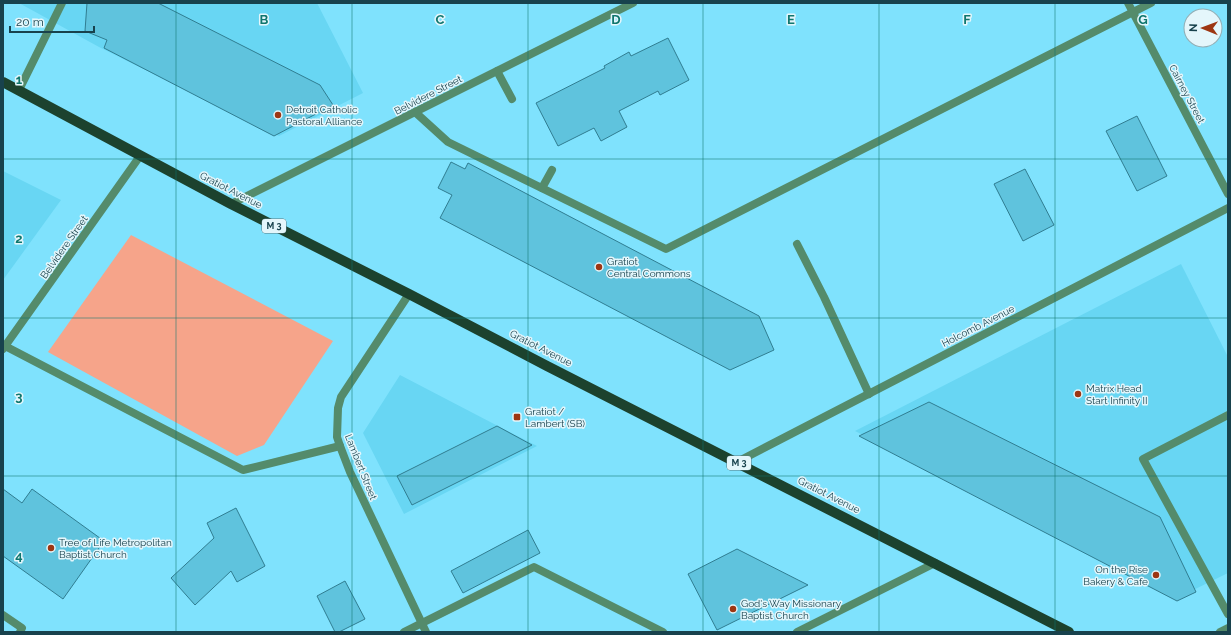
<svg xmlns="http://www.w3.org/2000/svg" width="1231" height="635" font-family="Raleway,sans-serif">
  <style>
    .built { fill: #68d6f3 }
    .green { fill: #f6a48a }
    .building { fill: #5fc3dd; stroke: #307d91 }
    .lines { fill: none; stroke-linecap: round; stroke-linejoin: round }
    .lane { stroke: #548b6b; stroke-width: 8 }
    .street { stroke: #548b6b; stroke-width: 8 }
    .primary { stroke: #1c422e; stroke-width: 10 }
    .grid { fill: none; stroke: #0f766e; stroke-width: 1; stroke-opacity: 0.55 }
    .poi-dot { fill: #9d3612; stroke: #e4f6fb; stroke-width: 1.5 }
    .labels { text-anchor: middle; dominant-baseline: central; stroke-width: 3; stroke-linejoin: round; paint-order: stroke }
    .shield { fill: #e4f6fb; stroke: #557881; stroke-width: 1 }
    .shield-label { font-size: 9px; font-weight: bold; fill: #18424d }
    .street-label { font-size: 10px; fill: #18424d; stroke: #e4f6fb }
    .poi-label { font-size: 10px; fill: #18424d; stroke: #e4f6fb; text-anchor: start }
    .grid-label { font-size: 13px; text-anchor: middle; font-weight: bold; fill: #0f766e; stroke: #e4f6fb; stroke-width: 3; stroke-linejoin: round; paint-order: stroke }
  </style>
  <rect width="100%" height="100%" fill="#7fe2fd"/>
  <g class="built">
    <path d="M19,3H317L363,93L279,136L99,47Z"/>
    <path d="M3,171L61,200L3,280Z"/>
    <path d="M1181,264L1228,357V573L1181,596L855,431Z"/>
    <path d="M400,375L496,425L537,446L404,514L363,433Z"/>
  </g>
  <path class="green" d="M131,235L333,341L264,445L237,456L48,352Z"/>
  <g class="building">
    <path d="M87,3H158L320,85L333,105L274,136L104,48L107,40L85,31Z"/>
    <path d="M668,38L689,80L660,95L658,91L619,111L627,127L601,141L594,128L558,146L536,103L605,68L604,66L629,52L631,56Z"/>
    <path d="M1137,116L1167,176L1137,191L1106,131Z"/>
    <path d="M451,162L465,169L468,163L759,316L774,350L730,370L440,218L452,195L438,188Z"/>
    <path d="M1025,169L1054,225L1023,241L994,184Z"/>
    <path d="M929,402L1160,517L1196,592L1177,601L859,436Z"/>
    <path d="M497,426L532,445L412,505L397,476Z"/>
    <path d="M3,489L22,503L32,489L104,541L63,599L3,556Z"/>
    <path d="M236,508L265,566L237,582L231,571L195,605L171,578L214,538L207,523Z"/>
    <path d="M528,530L540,553L463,593L451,571Z"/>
    <path d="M737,549L808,585L717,630L688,574Z"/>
    <path d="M345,581L365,619L339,632H335L317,596Z"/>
  </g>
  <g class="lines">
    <g class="lane">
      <path d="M497,71L512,99"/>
      <path d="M19,90L62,3"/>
      <path d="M415,112L448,142L666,249L1151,3"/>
      <path d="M542,188L552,170"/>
      <path d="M797,244L824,297L869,394"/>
      <path d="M5,346L243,470L340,446"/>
      <path d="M1228,415L1143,459L1228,614"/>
      <path d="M3,615L22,628L20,632"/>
      <path d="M404,632L534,567L663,632"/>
    </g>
    <g class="street">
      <path d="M1128,3L1228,194"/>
      <path d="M231,204L633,3"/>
      <path d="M409,294L341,397L338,408L337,437L340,446L350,472L426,632"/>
      <path d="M3,349L140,156"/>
      <path d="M737,462L1228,208"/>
      <path d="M797,632L935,563"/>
      <path d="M1220,632L1228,628"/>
    </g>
    <path class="primary" d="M3,82L231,204L409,294L547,366L1069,632"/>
  </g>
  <path class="grid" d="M176,3V632M352,3V632M528,3V632M703,3V632M879,3V632M1055,3V632M3,159H1228M3,318H1228M3,476H1228"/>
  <g class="poi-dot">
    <circle cx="278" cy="115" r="4"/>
    <circle cx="599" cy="267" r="4"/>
    <circle cx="1078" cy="394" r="4"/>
    <rect x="513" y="413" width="8" height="8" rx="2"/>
    <circle cx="51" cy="548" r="4"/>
    <circle cx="1156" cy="575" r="4"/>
    <circle cx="733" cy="609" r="4"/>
  </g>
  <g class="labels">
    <g class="shield">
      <rect x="262" y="219" width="24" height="14" rx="3"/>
      <rect x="727" y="456" width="24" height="14" rx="3"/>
    </g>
    <g class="shield-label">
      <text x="274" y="226">M 3</text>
      <text x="739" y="463">M 3</text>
    </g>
    <g class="street-label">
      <text transform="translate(1187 94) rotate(62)">Cairney Street</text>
      <text transform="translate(428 95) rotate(-27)">Belvidere Street</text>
      <text transform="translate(231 190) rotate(27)">Gratiot Avenue</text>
      <text transform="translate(64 247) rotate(-55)">Belvidere Street</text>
      <text transform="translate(978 326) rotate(-27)">Holcomb Avenue</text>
      <text transform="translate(541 348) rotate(27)">Gratiot Avenue</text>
      <text transform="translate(361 467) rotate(68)">Lambert Street</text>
      <text transform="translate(829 495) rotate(27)">Gratiot Avenue</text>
    </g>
    <g class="poi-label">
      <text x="286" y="109">Detroit Catholic<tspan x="286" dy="12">Pastoral Alliance</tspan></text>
      <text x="607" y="261">Gratiot<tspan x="607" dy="12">Central Commons</tspan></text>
      <text x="1086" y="388">Matrix Head<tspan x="1086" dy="12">Start Infinity II</tspan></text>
      <text x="525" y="411">Gratiot /<tspan x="525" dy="12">Lambert (SB)</tspan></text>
      <text x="59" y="542">Tree of Life Metropolitan<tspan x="59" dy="12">Baptist Church</tspan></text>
      <text x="1148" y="569" text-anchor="end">On the Rise<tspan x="1148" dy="12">Bakery &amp; Cafe</tspan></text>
      <text x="741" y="603">God's Way Missionary<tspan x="741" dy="12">Baptist Church</tspan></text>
    </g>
  </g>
  <g class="grid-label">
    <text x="264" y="24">B</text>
    <text x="440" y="24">C</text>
    <text x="616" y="24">D</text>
    <text x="791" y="24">E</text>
    <text x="967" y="24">F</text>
    <text x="1143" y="24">G</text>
    <text x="19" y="84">1</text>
    <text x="19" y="243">2</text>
    <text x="19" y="401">3</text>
    <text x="19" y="560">4</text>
  </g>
  <rect width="1231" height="635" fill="none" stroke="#18424d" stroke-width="8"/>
  <g transform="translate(1203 28) rotate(271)"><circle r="19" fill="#e4f6fb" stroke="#92aeb5"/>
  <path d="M0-3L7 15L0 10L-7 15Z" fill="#9d3612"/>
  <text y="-6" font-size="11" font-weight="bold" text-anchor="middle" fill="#18424d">N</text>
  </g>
  <path d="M10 26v6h84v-6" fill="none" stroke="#18424d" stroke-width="2"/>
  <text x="16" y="26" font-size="12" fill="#18424d" stroke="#e4f6fb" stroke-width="3" paint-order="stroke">20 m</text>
</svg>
